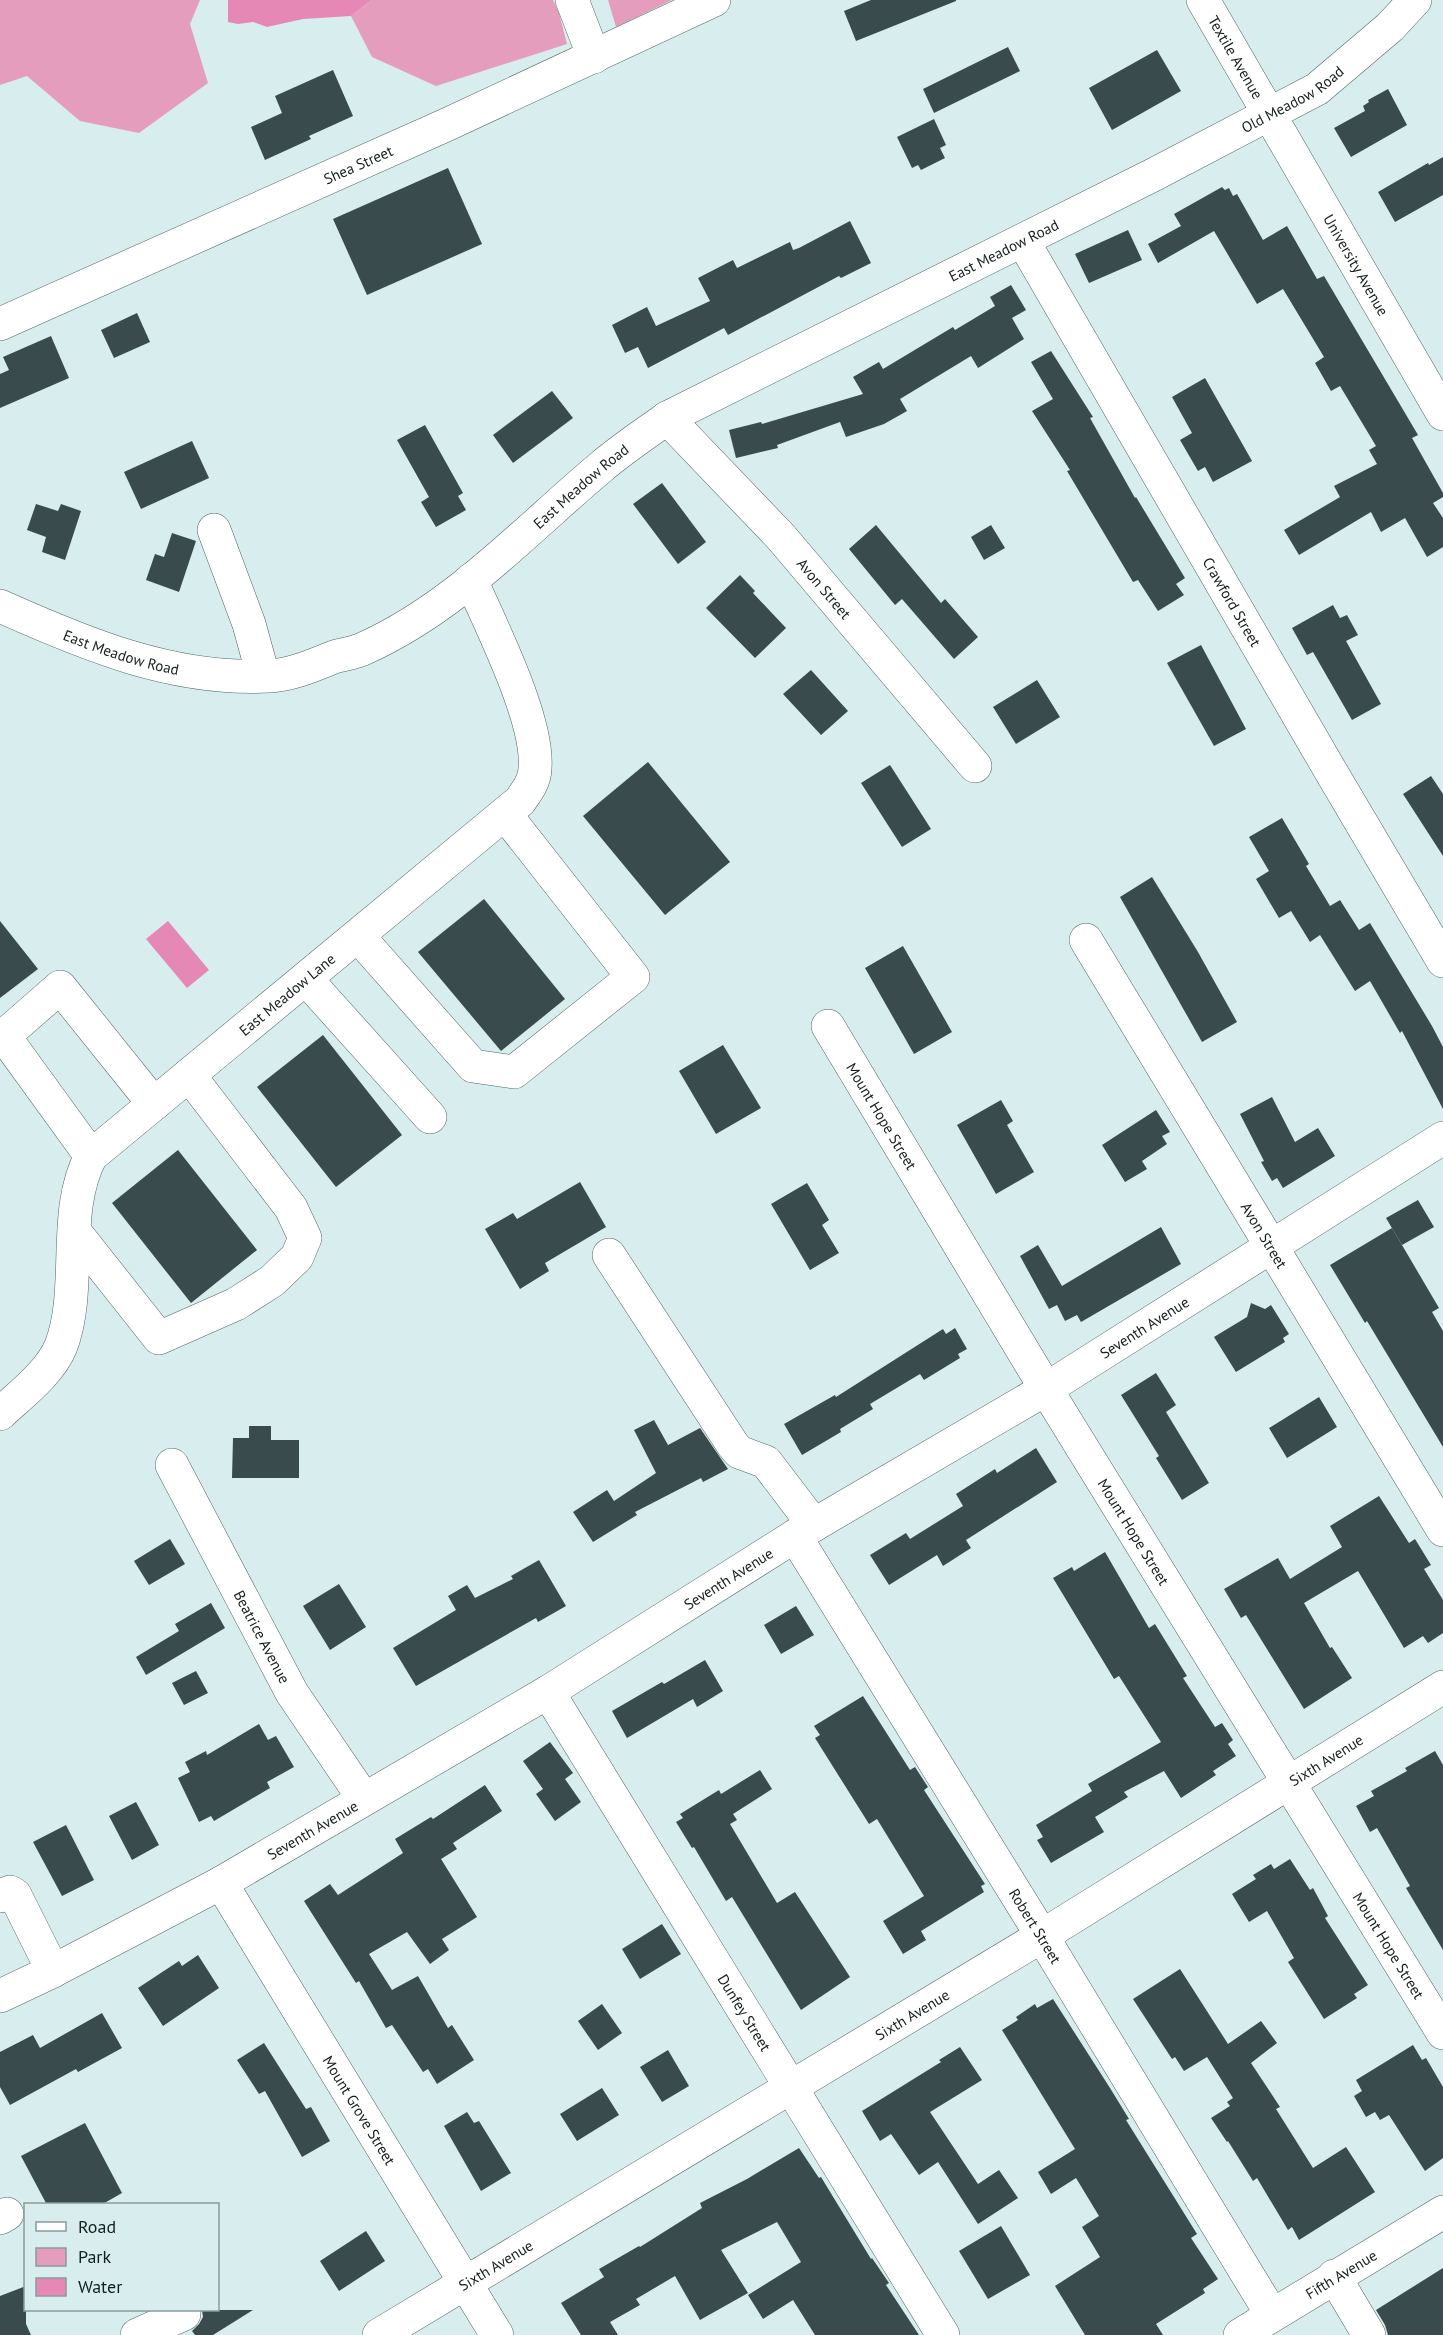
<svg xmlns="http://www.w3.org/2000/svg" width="1443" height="2335" font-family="'PT Sans',sans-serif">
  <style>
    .green { fill: #e59dbe }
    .water { fill: #e688b6 }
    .building { fill: #394b4c }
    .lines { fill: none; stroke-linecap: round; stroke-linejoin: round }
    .minor-casing { stroke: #526566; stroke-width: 34 }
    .major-casing { stroke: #526566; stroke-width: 34 }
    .minor { stroke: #fff; stroke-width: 33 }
    .major { stroke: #fff; stroke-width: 33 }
    .labels { text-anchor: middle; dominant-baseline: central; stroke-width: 6; stroke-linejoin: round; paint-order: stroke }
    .street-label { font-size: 15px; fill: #161e1e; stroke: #d7edee }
  </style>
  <rect width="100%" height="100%" fill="#d7edee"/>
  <g class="green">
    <path d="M0,0H200L190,24L208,83L139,133L80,121L27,76L0,85Z"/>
    <path d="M371,0H553L559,13L567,44L436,86L372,57L351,16Z"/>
    <path d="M608,0H672L616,27Z"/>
  </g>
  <g class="water">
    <path d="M228,0H371L351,16L303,19L267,27L253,22L238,24L228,22Z"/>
    <path d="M168,921L209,970L187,988L146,939Z"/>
  </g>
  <g class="building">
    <path d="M871,0H956V1L856,41L844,11Z"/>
    <path d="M1008,47L1020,71L934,113L923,89Z"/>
    <path d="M1157,50L1181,91L1112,130L1089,88Z"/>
    <path d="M333,70L353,116L309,136L311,139L265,160L251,127L282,113L275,96Z"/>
    <path d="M1388,89L1407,125L1351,157L1334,128L1365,111L1363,106L1369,102L1368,100Z"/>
    <path d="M934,119L946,145L940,148L945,158L921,170L918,165L912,168L897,137Z"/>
    <path d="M1443,157V195L1395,222L1378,192L1428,163L1429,165Z"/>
    <path d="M448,168L482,244L367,295L333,219Z"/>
    <path d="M1222,187L1225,190L1229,188L1233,196L1237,194L1263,240L1287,226L1317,279L1324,276L1418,435L1412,438L1443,493V497L1433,503L1443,518V547L1427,557L1405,518L1381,532L1371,512L1299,555L1284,530L1340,497L1334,486L1377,464L1369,450L1376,446L1340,386L1331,391L1315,363L1324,357L1283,289L1257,304L1214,231L1158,263L1148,244L1181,226L1174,214Z"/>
    <path d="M850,221L871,263L841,278L839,276L728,335L724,328L648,368L638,347L625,353L612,325L647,307L656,326L710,301L698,278L733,260L737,268L790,242L793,250L799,248Z"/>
    <path d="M1128,230L1142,260L1089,283L1075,254Z"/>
    <path d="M1011,285L1026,310L1012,318L1024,339L978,368L971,356L900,399L907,411L884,424L846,437L840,422L777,445L778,448L736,458L729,430L761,422L762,424L863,394L853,377L879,362L883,369L953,327L955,330L995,306L990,297Z"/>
    <path d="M137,313L150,342L114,358L101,330Z"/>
    <path d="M51,336L69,378L0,408V374L9,370L3,357Z"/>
    <path d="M1051,351L1093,417L1090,418L1135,498L1136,497L1185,578L1176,584L1184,595L1158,611L1138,580L1133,582L1067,471L1070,470L1032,411L1053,399L1031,362Z"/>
    <path d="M1205,378L1252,461L1213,482L1205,467L1198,471L1180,440L1192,433L1172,397Z"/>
    <path d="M552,391L573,418L513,463L493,435Z"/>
    <path d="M425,425L463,493L458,496L466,510L436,527L421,502L429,497L397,440Z"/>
    <path d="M192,441L209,478L141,509L124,472Z"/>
    <path d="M662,483L706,542L678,564L633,504Z"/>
    <path d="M36,504L58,511L61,504L81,511L65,560L42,552L46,537L27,530Z"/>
    <path d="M876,525L941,603L945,599L978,637L954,659L902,599L895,605L849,549Z"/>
    <path d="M991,525L1005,548L984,560L971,537Z"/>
    <path d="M172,533L196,541L179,592L146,580L155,554L164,557Z"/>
    <path d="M740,575L755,591L753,593L786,628L755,658L706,608Z"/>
    <path d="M1333,605L1340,618L1347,615L1358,635L1346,641L1381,704L1352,720L1313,652L1307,655L1292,628Z"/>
    <path d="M1201,645L1246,729L1214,746L1167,663Z"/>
    <path d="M811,670L848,711L821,735L783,694Z"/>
    <path d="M1037,680L1060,717L1016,744L993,707Z"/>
    <path d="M648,762L730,862L665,915L583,816Z"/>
    <path d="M890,765L931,829L902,847L861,783Z"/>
    <path d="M1431,776L1443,794V856L1403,794Z"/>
    <path d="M1282,818L1309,864L1306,866L1330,906L1340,900L1359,930L1370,923L1432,1026L1443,1047V1109L1402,1031L1400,1033L1370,981L1355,991L1320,935L1310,942L1291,911L1279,918L1256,879L1269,871L1249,837Z"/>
    <path d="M1152,877L1198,952L1237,1022L1202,1042L1120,897Z"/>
    <path d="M484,899L565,999L501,1051L418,952Z"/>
    <path d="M0,921L38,969L0,998Z"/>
    <path d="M903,946L952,1032L914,1054L865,968Z"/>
    <path d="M323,1035L402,1135L336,1187L257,1087Z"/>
    <path d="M723,1045L761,1108L716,1134L679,1071Z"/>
    <path d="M1272,1097L1295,1142L1318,1128L1335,1156L1283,1188L1277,1178L1272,1181L1261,1162L1264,1161L1240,1114Z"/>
    <path d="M1001,1100L1013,1121L1007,1125L1034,1172L996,1194L957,1125Z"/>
    <path d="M1156,1110L1170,1132L1162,1136L1167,1144L1142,1161L1147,1169L1125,1182L1102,1145Z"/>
    <path d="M178,1150L257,1250L191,1303L112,1203Z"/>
    <path d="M580,1182L606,1227L545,1263L549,1271L520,1289L485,1229L513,1213L517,1219Z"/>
    <path d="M807,1183L829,1220L822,1225L839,1253L810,1270L771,1204Z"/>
    <path d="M1418,1200L1434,1227L1402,1245L1386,1218Z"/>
    <path d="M1161,1227L1181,1264L1081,1322L1077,1315L1065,1321L1057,1305L1049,1309L1020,1256L1038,1245L1062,1286Z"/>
    <path d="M1392,1228L1439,1308L1432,1312L1443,1331V1447L1367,1321L1365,1323L1330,1265Z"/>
    <path d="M1251,1303L1265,1309L1271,1305L1289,1334L1283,1338L1285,1342L1236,1372L1214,1337L1247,1317Z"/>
    <path d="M955,1328L967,1349L958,1354L960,1358L924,1380L920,1374L870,1404L873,1409L840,1429L841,1432L802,1455L784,1424L835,1395L836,1397L943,1329L946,1334Z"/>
    <path d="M1156,1373L1176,1405L1166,1412L1209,1483L1182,1500L1156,1458L1159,1456L1121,1395Z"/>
    <path d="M1319,1397L1337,1427L1287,1458L1269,1428Z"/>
    <path d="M654,1420L668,1445L700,1428L728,1469L703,1482L701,1478L635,1512L637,1515L593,1542L573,1512L607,1490L614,1501L656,1473L634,1430Z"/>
    <path d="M249,1426H271V1440H299V1478H232L233,1438H249Z"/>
    <path d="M1036,1448L1057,1482L966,1540L971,1548L943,1566L937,1555L889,1585L870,1555L906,1533L910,1539L963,1506L956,1494L995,1469L997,1473Z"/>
    <path d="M1379,1496L1409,1543L1415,1539L1431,1565L1424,1569L1443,1600V1633L1428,1643L1423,1636L1404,1648L1358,1571L1304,1603L1330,1648L1332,1647L1352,1678L1304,1709L1246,1615L1241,1618L1224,1589L1278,1558L1290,1579L1342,1547L1330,1526Z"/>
    <path d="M170,1539L185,1564L149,1585L134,1561Z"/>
    <path d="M1105,1552L1149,1628L1155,1624L1187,1676L1183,1678L1215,1727L1222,1723L1233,1740L1228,1744L1236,1756L1213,1771L1216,1775L1181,1798L1164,1771L1124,1792L1128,1797L1095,1817L1104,1832L1051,1863L1037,1840L1043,1837L1036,1825L1092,1791L1088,1784L1161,1742L1119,1676L1114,1679L1053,1578L1072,1567L1074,1571Z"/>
    <path d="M539,1560L566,1606L538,1622L536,1618L416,1686L393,1648L456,1610L448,1596L467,1585L475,1598L513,1579L511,1576Z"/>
    <path d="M339,1584L366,1627L330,1650L303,1606Z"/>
    <path d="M211,1603L225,1628L146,1675L136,1657L179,1631L175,1624Z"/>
    <path d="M796,1606L814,1635L781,1654L764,1625Z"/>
    <path d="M705,1660L723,1691L697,1707L693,1699L627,1738L612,1711L662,1682L664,1684Z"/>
    <path d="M196,1671L208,1693L184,1705L172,1683Z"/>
    <path d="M863,1696L910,1770L915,1767L928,1787L924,1790L985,1884L981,1886L984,1892L921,1931L926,1940L903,1954L883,1921L924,1896L877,1819L869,1824L815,1738L820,1735L814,1726Z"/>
    <path d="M259,1724L268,1740L276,1736L294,1767L267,1782L270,1788L214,1821L211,1816L199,1822L178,1778L190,1772L185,1762L206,1751L207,1755Z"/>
    <path d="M550,1742L573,1773L565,1779L581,1802L555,1821L536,1794L543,1789L523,1761Z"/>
    <path d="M1435,1751L1443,1765V1950L1406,1888L1410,1886L1377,1828L1370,1832L1356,1806L1374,1796L1371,1791L1407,1771L1405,1768Z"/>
    <path d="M760,1770L772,1789L733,1814L737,1820L730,1824L777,1903L795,1892L850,1977L801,2010L732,1897L726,1901L694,1847L692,1848L676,1822L683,1818L680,1814L719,1790L721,1794Z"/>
    <path d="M485,1785L502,1811L453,1843L457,1849L441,1859L477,1917L442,1939L449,1950L430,1964L407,1932L369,1954L392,1990L418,1976L448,2028L452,2025L474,2060L437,2084L428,2069L423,2072L392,2025L386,2028L359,1981L356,1983L304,1901L330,1884L338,1895L403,1853L395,1839L431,1817L433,1819Z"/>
    <path d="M136,1802L159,1845L132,1860L109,1816Z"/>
    <path d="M66,1825L94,1880L62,1896L33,1842Z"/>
    <path d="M1290,1859L1310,1890L1313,1888L1328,1916L1325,1918L1368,1985L1354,1994L1357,1998L1324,2019L1288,1962L1294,1958L1267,1911L1249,1922L1232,1894L1256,1879L1253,1875L1271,1864L1274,1869Z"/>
    <path d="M662,1924L681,1954L640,1979L622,1949Z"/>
    <path d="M198,1955L219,1988L163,2026L138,1988L179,1961L182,1966Z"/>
    <path d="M1180,1969L1228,2044L1261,2021L1277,2043L1251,2063L1280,2107L1276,2109L1313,2168L1346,2147L1375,2192L1299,2240L1292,2227L1288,2230L1257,2178L1253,2181L1228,2141L1227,2142L1211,2118L1230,2106L1227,2102L1233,2098L1207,2057L1184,2071L1175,2057L1172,2059L1133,1999Z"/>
    <path d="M1053,1999L1110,2088L1129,2119L1126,2120L1197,2234L1191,2238L1218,2279L1203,2289L1205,2293L1156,2324L1163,2335H1085L1055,2286L1100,2257L1082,2227L1099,2216L1076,2178L1051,2194L1038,2172L1075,2149L1002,2030L1018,2020L1016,2017L1035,2004L1037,2008Z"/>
    <path d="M602,2004L622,2033L598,2050L578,2021Z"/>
    <path d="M102,2013L122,2048L78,2072L76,2069L10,2105L0,2087V2052L33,2035L40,2048Z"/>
    <path d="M264,2043L306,2109L311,2107L330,2141L302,2157L265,2091L259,2094L237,2060Z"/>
    <path d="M1413,2045L1422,2060L1426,2058L1443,2087V2158L1425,2171L1389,2115L1380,2120L1375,2112L1366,2117L1354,2096L1362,2091L1356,2080Z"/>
    <path d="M960,2047L982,2080L930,2112L978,2184L999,2170L1018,2198L978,2224L938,2162L919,2175L891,2134L880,2141L862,2111L941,2062L939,2060Z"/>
    <path d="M668,2050L689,2086L662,2102L640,2067Z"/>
    <path d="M602,2088L619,2115L577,2141L560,2114Z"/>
    <path d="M467,2112L474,2123L479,2121L511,2173L481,2191L444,2126Z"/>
    <path d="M85,2123L122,2193L101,2205H47L21,2156Z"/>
    <path d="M799,2148L819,2178L821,2177L871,2259L872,2258L889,2283L886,2285L919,2335H815L793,2300L763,2319L748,2295L801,2262L777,2222L721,2250L748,2293L700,2320L675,2276L636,2299L640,2305L610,2322L618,2335H581L561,2303L604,2277L599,2269L639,2246L640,2247L702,2208L700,2203L747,2179Z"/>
    <path d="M1001,2226L1030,2275L988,2299L959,2251Z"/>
    <path d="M366,2231L385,2261L339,2291L320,2261Z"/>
    <path d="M1443,2268V2335H1388L1385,2325L1376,2310Z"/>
    <path d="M26,2286V2324L31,2335H0V2296Z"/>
    <path d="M202,2310H253L213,2335H195L192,2331L199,2324L203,2317Z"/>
  </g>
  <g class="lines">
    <defs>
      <g id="minor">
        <path d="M572,0L594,57"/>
        <path id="s1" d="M1023,241L1330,770L1443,961"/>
        <path id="s2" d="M0,324L446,125L714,0"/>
        <path id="s3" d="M667,418L781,537L975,766"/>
        <path d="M214,530L249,624L263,675"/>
        <path id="s4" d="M0,606C85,644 173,681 269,676C292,675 314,665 334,657C344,654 355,653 365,648C456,607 526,530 601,467C622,449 645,434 667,418L1153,175L1317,89L1390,27L1415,0"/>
        <path d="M358,936L473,1066L514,1072L633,977L505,814"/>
        <path id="s5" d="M1086,940L1443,1530"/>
        <path d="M306,979L430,1117"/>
        <path id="s6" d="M828,1026L1046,1389L1443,2033"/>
        <path d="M91,1156L4,1036L60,987L154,1104"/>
        <path d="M75,1232L159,1338L236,1304L272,1281L297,1257L305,1238L291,1208L189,1075"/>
        <path d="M609,1255L733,1445L739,1452L766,1462L814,1525"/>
        <path id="s7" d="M0,1414C20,1395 50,1373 61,1346C83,1288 61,1212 91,1156L520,801C527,791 535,781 535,768C539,720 491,626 471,580"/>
        <path id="s8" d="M172,1465L292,1693L364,1799"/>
        <path id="s9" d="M795,1536L1042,1936L1272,2315"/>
        <path id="s10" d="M548,1692L943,2335"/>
        <path id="s11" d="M221,1883L497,2335"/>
        <path d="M0,1896L10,1892L15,1895L53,1971"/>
        <path id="s12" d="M0,1996L53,1971L221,1883L548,1692L795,1536L1046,1389L1443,1138"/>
        <path d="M0,2218L7,2214"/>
        <path d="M1334,2276L1369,2335"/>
        <path d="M137,2335L184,2314"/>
        <path id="s13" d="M379,2335L1042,1936L1443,1687"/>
        <path id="s14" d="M1240,2335L1443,2212"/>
      </g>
      <g id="major">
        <path id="s15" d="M1203,0L1443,414"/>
      </g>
    </defs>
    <use href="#minor" class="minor-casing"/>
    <use href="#major" class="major-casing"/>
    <use href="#minor" class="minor"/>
    <use href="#major" class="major"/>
  </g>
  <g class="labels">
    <g class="street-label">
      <text stroke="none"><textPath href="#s15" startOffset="66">Textile Avenue</textPath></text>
      <text stroke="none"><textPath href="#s4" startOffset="1464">Old Meadow Road</textPath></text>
      <text stroke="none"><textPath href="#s2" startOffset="392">Shea Street</textPath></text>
      <text stroke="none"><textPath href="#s4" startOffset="1138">East Meadow Road</textPath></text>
      <text stroke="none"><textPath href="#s15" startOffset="306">University Avenue</textPath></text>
      <text stroke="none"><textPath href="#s4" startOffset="652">East Meadow Road</textPath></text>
      <text stroke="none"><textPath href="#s3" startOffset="232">Avon Street</textPath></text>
      <text stroke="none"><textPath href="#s1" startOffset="417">Crawford Street</textPath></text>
      <text stroke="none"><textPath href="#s4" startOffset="130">East Meadow Road</textPath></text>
      <text stroke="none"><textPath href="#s7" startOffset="540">East Meadow Lane</textPath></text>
      <text stroke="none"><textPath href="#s6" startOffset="105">Mount Hope Street</textPath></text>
      <text stroke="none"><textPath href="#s5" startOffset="345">Avon Street</textPath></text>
      <text stroke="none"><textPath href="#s12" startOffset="1326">Seventh Avenue</textPath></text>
      <text stroke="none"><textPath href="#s6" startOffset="591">Mount Hope Street</textPath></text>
      <text stroke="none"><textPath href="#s12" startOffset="840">Seventh Avenue</textPath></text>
      <text stroke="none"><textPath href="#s8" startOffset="194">Beatrice Avenue</textPath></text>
      <text stroke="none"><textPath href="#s13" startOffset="1108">Sixth Avenue</textPath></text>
      <text stroke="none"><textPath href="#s12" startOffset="354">Seventh Avenue</textPath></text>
      <text stroke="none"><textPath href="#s9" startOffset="458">Robert Street</textPath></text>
      <text stroke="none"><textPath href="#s6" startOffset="1077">Mount Hope Street</textPath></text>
      <text stroke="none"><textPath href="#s10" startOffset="376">Dunfey Street</textPath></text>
      <text stroke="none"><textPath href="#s13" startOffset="622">Sixth Avenue</textPath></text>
      <text stroke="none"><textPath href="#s11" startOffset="266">Mount Grove Street</textPath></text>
      <text stroke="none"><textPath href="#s13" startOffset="136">Sixth Avenue</textPath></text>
      <text stroke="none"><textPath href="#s14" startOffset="118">Fifth Avenue</textPath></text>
    </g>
  </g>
  <rect x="24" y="2203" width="195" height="108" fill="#d7edee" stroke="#8a9a9b" stroke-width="1.5"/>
  <rect x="36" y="2222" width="30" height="9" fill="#ffffff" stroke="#8a9a9b" stroke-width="1.5"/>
  <text x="78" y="2233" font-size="18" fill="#161e1e">Road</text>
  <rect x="36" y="2248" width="30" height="18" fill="#e59dbe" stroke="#8a9a9b" stroke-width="1.5"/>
  <text x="78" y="2263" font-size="18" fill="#161e1e">Park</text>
  <rect x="36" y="2278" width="30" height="18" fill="#e688b6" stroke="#8a9a9b" stroke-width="1.5"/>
  <text x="78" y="2293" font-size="18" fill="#161e1e">Water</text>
</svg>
